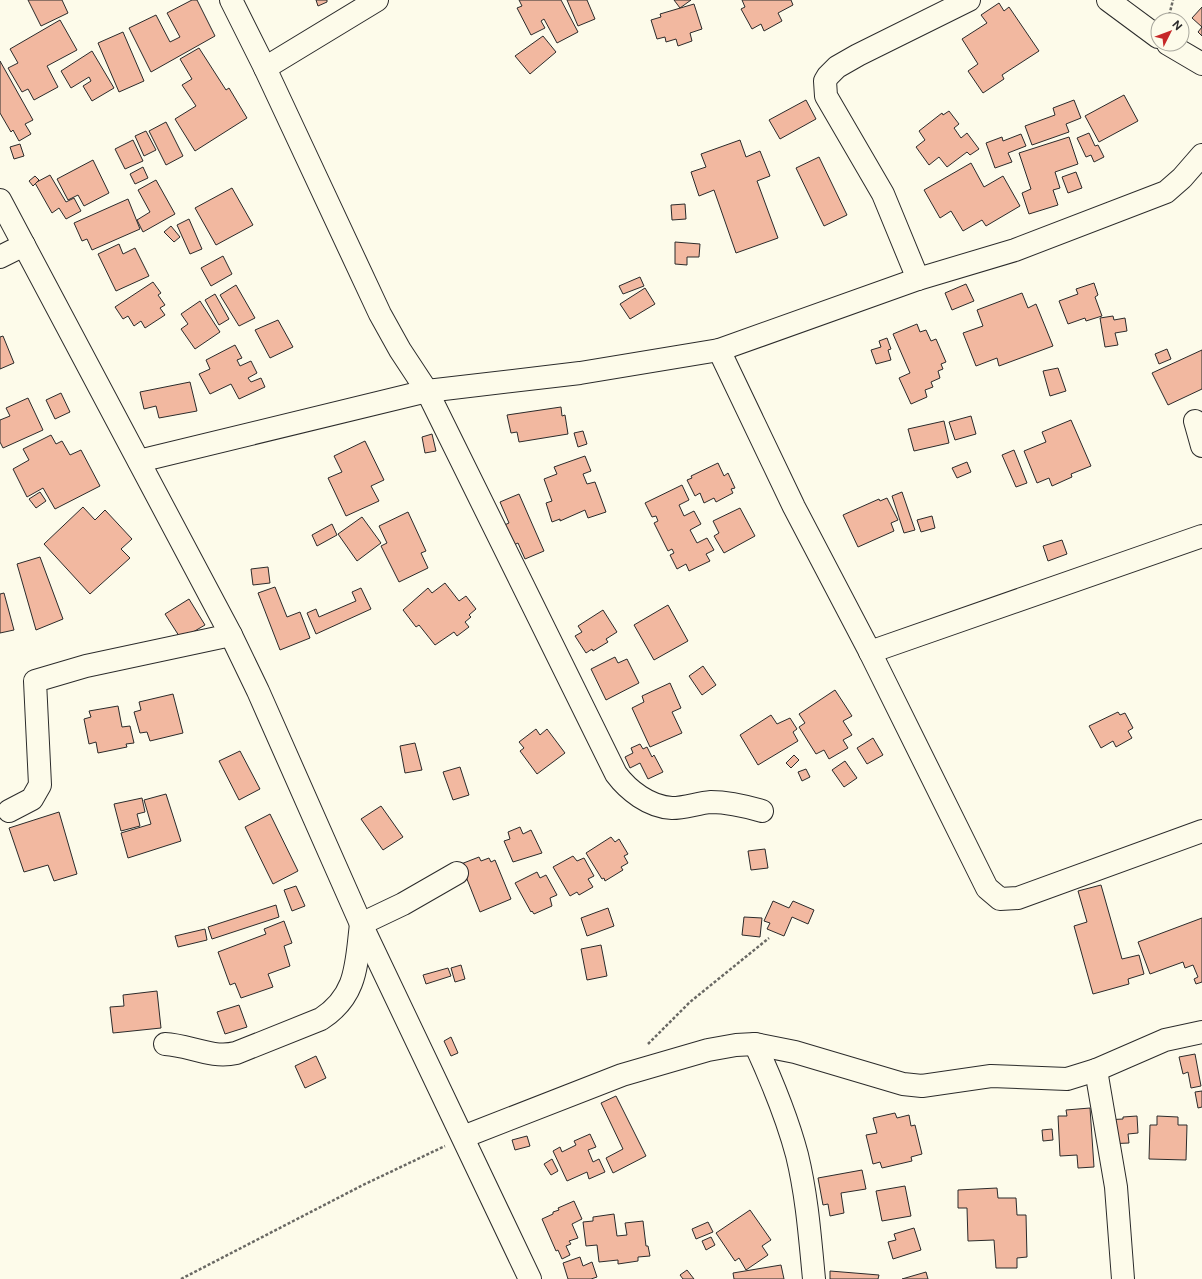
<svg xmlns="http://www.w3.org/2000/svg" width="1202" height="1279" font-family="'Public Sans',sans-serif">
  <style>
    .building { fill: #f2b8a0; stroke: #2b2b2b }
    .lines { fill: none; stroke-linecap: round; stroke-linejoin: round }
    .minor-casing { stroke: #2b2b2b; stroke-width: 24 }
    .path { stroke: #6a6964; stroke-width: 2.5; stroke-dasharray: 3 2; stroke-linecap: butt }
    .minor { stroke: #fdfbea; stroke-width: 22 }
  </style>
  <rect width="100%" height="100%" fill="#fdfbea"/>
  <g class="building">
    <path d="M28,0H62L68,13L41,26Z"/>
    <path d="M192,0H197L215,36L151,72L129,28L156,15L170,42L180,37L167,13Z"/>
    <path d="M316,0H327V2L318,6Z"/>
    <path d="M519,0H561L578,32L557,43L544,19L541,21L545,28L531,35L517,8L522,6Z"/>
    <path d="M567,0H587L595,19L578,26Z"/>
    <path d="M674,0H691L680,8Z"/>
    <path d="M742,0H791L793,5L778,13L782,21L764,31L761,24L752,29L741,9L745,7Z"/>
    <path d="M999,3L1004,11L1009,7L1039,51L1002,75L1004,79L983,93L968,71L978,64L962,39L987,23L981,15Z"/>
    <path d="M694,4L702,29L690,33L692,41L678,46L676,39L666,42L665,37L657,39L651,20L661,17L660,14Z"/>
    <path d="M1202,7V36L1198,32L1202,27L1192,18Z"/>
    <path d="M60,20L77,50L47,66L58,87L34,100L28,89L22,92L8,68L18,63L10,49Z"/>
    <path d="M123,32L144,81L119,92L98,43Z"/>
    <path d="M543,36L556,52L530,74L515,56Z"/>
    <path d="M199,48L226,90L229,88L247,118L195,151L175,119L196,106L182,85L192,79L180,59Z"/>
    <path d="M92,51L114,88L92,101L83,86L91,81L89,77L71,88L61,71Z"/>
    <path d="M0,61L33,120L25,124L31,134L19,141L13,130L11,132L0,113Z"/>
    <path d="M1124,95L1138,121L1099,142L1085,116Z"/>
    <path d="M806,100L816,119L780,139L769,120Z"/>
    <path d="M1074,100L1081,118L1066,124L1069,132L1032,145L1025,126L1055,115L1053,108Z"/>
    <path d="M949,111L959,124L954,128L961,138L967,133L979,149L970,155L967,152L947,167L939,157L929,165L916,147L925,140L919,131L942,113L943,115Z"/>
    <path d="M166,122L183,156L166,165L149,131Z"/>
    <path d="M146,131L156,150L144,156L135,136Z"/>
    <path d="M1089,133L1095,146L1098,145L1104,157L1094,162L1091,155L1086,157L1077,138Z"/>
    <path d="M1021,134L1026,146L1008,153L1012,162L995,168L986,143L1002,137L1003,141Z"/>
    <path d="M1069,137L1078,164L1055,172L1060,188L1053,190L1058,205L1029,214L1022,193L1031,189L1019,153Z"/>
    <path d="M133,140L143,161L125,169L115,149Z"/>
    <path d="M740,140L746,157L760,151L770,176L757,181L778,238L736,253L714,190L699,196L691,172L706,167L701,154Z"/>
    <path d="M20,144L24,156L14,159L10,147Z"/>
    <path d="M819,157L847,215L824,226L796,168Z"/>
    <path d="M93,160L109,193L84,206L78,195L68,200L57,179Z"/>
    <path d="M971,163L984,187L1003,176L1020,206L986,226L982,220L963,231L951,211L940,218L924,190Z"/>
    <path d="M143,167L148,178L135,184L130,174Z"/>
    <path d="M1076,172L1082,188L1068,193L1062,177Z"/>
    <path d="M50,175L66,202L74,198L81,211L66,219L59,208L52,213L35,183Z"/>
    <path d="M35,176L39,180L33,186L29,181Z"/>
    <path d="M156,180L175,214L143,232L137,220L150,212L138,190Z"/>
    <path d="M232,188L253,225L216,245L195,208Z"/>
    <path d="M128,199L140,229L92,250L87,239L82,241L74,223Z"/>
    <path d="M685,204L686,219L672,220L671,205Z"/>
    <path d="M189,219L202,249L190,254L177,225Z"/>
    <path d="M171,226L180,237L174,242L164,232Z"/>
    <path d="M675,242L700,244L699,257H687V265L675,264Z"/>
    <path d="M119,244L123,254L135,248L149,276L116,291L98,254Z"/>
    <path d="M223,256L232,274L211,286L201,268Z"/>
    <path d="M640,277L644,286L623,294L619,286Z"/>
    <path d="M153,282L161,293L158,295L165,305L160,308L165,315L145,328L141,321L134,326L128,316L123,319L115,307Z"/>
    <path d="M1094,283L1098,295L1095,297L1102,316L1086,321L1085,318L1068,324L1059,301L1078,294L1076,289Z"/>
    <path d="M966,284L974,301L952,310L945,293Z"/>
    <path d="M236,285L255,318L239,326L220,295Z"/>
    <path d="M645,288L655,304L630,319L620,304Z"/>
    <path d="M1022,293L1028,308L1036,304L1053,346L999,366L997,358L976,366L963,333L983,326L977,310Z"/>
    <path d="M215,294L229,319L219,325L205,300Z"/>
    <path d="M200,301L220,332L195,349L181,329L188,324L181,314Z"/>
    <path d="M1113,316L1114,320L1125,318L1127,331L1115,333L1118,345L1105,347L1100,318Z"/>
    <path d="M278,320L293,347L270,358L255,330Z"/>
    <path d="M917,324L920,332L926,330L931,341L936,339L946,362L941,364L943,369L938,371L940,378L931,382L933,387L925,390L927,397L911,404L899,378L910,373L893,334Z"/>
    <path d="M3,336L14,363L0,369V337Z"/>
    <path d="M887,338L891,349L888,350L891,360L876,364L871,350L881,347L879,341Z"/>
    <path d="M235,345L242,358L237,360L240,366L251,361L257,373L248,378L251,382L261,378L265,387L239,399L231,384L210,394L199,374L210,369L206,360Z"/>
    <path d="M1167,349L1171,359L1159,364L1155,354Z"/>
    <path d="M1202,350V389L1168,405L1152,373Z"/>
    <path d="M1058,368L1066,391L1050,396L1043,371Z"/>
    <path d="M190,382L197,411L159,418L156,406L144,409L140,392Z"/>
    <path d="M61,393L70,412L55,419L46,400Z"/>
    <path d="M28,398L43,430L3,448L0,442V420L10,416L6,408Z"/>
    <path d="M561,407L562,416L565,415L568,434L519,442L517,432L511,433L507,415Z"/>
    <path d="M971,416L976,434L955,440L949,422Z"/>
    <path d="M1071,420L1091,466L1071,474L1072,477L1052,486L1049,478L1037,483L1024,451L1046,442L1042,432Z"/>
    <path d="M944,421L949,443L914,451L908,429Z"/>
    <path d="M583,431L587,444L578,447L574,433Z"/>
    <path d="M432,434L436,451L425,453L422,437Z"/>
    <path d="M51,435L56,444L62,441L70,455L81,450L100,486L55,509L43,488L27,497L13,469L29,460L23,449Z"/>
    <path d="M365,441L384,480L371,486L379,501L346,516L328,478L342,472L334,456Z"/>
    <path d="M1014,450L1027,483L1016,487L1002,455Z"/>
    <path d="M585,456L591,471L583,474L587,484L595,482L606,512L588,518L585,510L560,521V519L552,522L546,503L552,501L544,479L557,474L554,467Z"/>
    <path d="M967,462L971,472L957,478L952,468Z"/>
    <path d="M718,463L724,476L728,473L735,488L731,489L733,493L716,502L714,498L704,503L700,493L695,496L687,480L692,478L691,476Z"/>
    <path d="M682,485L689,500L679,505L684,516L694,511L701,524L690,530L697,543L707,538L714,550L706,554L710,561L689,571L686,564L677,569L670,555L674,553L672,549L668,551L654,523L658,521L656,516L652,517L645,503Z"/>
    <path d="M40,492L46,501L36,508L29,499Z"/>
    <path d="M902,492L915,530L904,533L892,496Z"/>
    <path d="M519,494L544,551L525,559L518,543L509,547L500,527L509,523L500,502Z"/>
    <path d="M887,498L898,520L891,523L894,531L858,547L843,515L879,499L880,501Z"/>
    <path d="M83,507L95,520L105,510L132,539L121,549L130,558L90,594L44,544Z"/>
    <path d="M740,508L755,536L724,553L714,536L719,533L713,521Z"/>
    <path d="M408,512L426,551L421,553L428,568L399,582L381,546L387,543L379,526Z"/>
    <path d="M932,516L935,528L921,532L917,520Z"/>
    <path d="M362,517L381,543L357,561L338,534Z"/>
    <path d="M332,524L337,535L317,546L312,535Z"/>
    <path d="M1062,540L1067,554L1048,561L1043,546Z"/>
    <path d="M40,557L63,619L36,630L17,564Z"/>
    <path d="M268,567L270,583L253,585L251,569Z"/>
    <path d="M445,583L459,601L466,596L476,609L469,615L471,617L465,622L469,627L457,636L454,632L435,645L419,625L416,627L403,610L428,588L432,593Z"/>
    <path d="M275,587L287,617L300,612L310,638L280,650L258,593Z"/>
    <path d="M361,588L371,609L316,634L307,613L316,609L319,617L356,601L352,592Z"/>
    <path d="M4,593L14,630L0,633V594Z"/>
    <path d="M189,599L205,625L181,639L165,614Z"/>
    <path d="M668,605L688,641L654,660L634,625Z"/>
    <path d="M603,610L617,632L606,639L608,642L593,651L592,649L586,653L575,636L582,632L578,626Z"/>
    <path d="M615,657L618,663L627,659L639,683L606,700L591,669Z"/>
    <path d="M703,666L716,685L702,695L689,676Z"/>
    <path d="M670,683L681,708L672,712L682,733L650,747L632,708L644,702L642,696Z"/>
    <path d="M835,690L852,716L843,721L852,735L843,740L848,748L829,759L824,750L816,754L799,727L805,723L799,714Z"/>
    <path d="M173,694L183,733L150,741L147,732L140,733L134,712L141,710L139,702Z"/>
    <path d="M118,706L122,727L130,726L134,743L126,744L127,747L98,753L96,742L89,744L84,719L91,717L89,711Z"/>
    <path d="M1118,712L1120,715L1125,713L1133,728L1128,731L1132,738L1116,747L1113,741L1101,748L1089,726Z"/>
    <path d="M771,715L777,724L790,718L797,729L793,732L798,741L758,765L740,735Z"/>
    <path d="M536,729L540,735L547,729L565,753L537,774L520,751L524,748L519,742Z"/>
    <path d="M873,738L883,755L867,764L857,748Z"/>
    <path d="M415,743L422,770L405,773L400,746Z"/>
    <path d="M640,744L643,749L647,747L652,757L654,755L663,772L648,779L640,763L630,768L625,757L633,753L631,748Z"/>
    <path d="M240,751L260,789L239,800L219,761Z"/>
    <path d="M794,755L799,760L791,768L786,763Z"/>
    <path d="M845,761L857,778L844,787L832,770Z"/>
    <path d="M460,767L469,795L453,800L443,772Z"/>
    <path d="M806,769L810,777L802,781L798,772Z"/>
    <path d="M166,794L181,841L128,858L121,833L151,824L144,800Z"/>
    <path d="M142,798L145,812L137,814L140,826L121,831L114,804Z"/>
    <path d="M381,806L403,837L383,850L361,819Z"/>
    <path d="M59,812L77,874L54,881L48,865L24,872L9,828Z"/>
    <path d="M270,814L298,871L273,884L245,827Z"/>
    <path d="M520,827L523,834L531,830L542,853L513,862L504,841L510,839L508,832Z"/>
    <path d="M611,837L615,842L619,839L628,854L624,856L628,863L621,867L623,870L605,881L604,878L602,879L586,853Z"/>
    <path d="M765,849L768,868L751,870L748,851Z"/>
    <path d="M573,856L577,861L584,858L594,876L588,879L593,887L579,895L577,892L570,896L553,867Z"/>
    <path d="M479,857L481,861L489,858L491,862L495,860L511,899L480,912L461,864Z"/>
    <path d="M537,872L540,878L546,875L557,895L550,898L552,906L534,914L532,911L531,912L515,883Z"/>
    <path d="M1101,885L1122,959L1139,955L1144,974L1128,979L1129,984L1093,994L1074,926L1087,922L1078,891Z"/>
    <path d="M296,886L305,906L292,911L284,890Z"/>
    <path d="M773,901L789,908L793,901L814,910L808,924L792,917L784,936L767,929L770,923L764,921Z"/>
    <path d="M276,905L279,917L212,939L208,927Z"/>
    <path d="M608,908L614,926L587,936L581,918Z"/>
    <path d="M744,917L762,918L760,937L742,935Z"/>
    <path d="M1202,918V982L1196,984L1194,979L1198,977L1193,965L1185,968L1183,962L1150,974L1138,942Z"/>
    <path d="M284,921L292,943L284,946L290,966L268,974L273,987L241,998L235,983L230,985L218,952L266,934L264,929Z"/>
    <path d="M205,929L207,940L178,947L175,936Z"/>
    <path d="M601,945L607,976L587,980L581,949Z"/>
    <path d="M461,965L465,979L455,982L451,968Z"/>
    <path d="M448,968L451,976L426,984L423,975Z"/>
    <path d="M157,991L161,1028L113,1033L110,1007L124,1006L123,995Z"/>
    <path d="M239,1005L247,1027L225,1034L217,1012Z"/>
    <path d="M451,1037L458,1053L451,1056L444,1041Z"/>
    <path d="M1195,1054L1201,1086L1191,1088L1188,1072L1183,1074L1179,1057Z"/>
    <path d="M316,1056L326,1078L305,1088L295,1066Z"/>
    <path d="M1202,1091V1107L1198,1108L1195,1092Z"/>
    <path d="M616,1096L646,1156L613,1173L606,1158L623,1149L601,1103Z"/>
    <path d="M1090,1108L1094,1167L1078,1168L1077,1155L1060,1156L1058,1116H1067L1066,1110Z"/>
    <path d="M895,1113L897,1118L909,1115L911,1126L915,1125L922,1154L911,1157L912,1161L882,1168L880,1162L873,1164L866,1135L877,1133L873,1118Z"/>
    <path d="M1137,1116L1138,1133L1128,1134L1129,1143L1106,1144L1105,1120L1123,1119V1117Z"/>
    <path d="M1157,1116L1178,1117V1125H1187L1186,1160L1149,1159L1150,1125H1157Z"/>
    <path d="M1052,1129L1053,1140L1043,1141L1042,1130Z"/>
    <path d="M590,1134L596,1147L588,1150L593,1162L599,1159L605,1172L589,1179L587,1172L567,1181L553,1151L560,1147L562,1152L576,1145L574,1141Z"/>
    <path d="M527,1136L530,1146L515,1150L512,1140Z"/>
    <path d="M552,1159L558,1171L551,1175L544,1164Z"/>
    <path d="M862,1170L866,1189L841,1193L844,1213L830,1216L828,1204L823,1205L818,1178Z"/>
    <path d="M905,1186L911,1216L882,1221L876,1191Z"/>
    <path d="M997,1188L998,1198H1016L1017,1215H1026L1027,1257L1017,1258V1268H996L994,1240L968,1241L967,1208H958V1190Z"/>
    <path d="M574,1201L582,1219L572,1224L578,1238L569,1241L571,1244L566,1246L570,1255L562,1259L558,1250L556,1251L542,1219L553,1214V1212L559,1210L558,1208Z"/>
    <path d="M750,1210L771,1240L762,1246L768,1255L746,1270L739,1258L735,1261L716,1233Z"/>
    <path d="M614,1214L617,1236L627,1235L625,1223L643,1221L646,1246H648L650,1256L638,1257V1261L618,1264V1260L599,1262L597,1245L586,1246L583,1222L593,1221V1217Z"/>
    <path d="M708,1222L713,1232L696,1239L692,1229Z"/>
    <path d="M914,1228L921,1250L893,1259L888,1242L896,1240L894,1234Z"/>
    <path d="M711,1237L715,1245L706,1250L702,1241Z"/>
    <path d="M580,1257L583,1266L592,1262L597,1277L591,1279H568L563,1263Z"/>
    <path d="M781,1265L784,1279H734L733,1273Z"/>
    <path d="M687,1270L694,1279H683L680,1275Z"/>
    <path d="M830,1271L879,1275L878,1279H830Z"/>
    <path d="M926,1272L928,1279H902Z"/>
  </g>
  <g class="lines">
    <defs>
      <g id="minor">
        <path d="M231,0L265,68L380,314L400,350L427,391L616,774C628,790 649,807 672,808C685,808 698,803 711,802C729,802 745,806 762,811"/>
        <path d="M1108,0L1158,37"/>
        <path d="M1168,44L1202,64"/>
        <path d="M265,68L377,0"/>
        <path d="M0,200L231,635L258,691L361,924L530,1279"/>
        <path d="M0,257L24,245"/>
        <path d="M918,279L883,194L826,96L825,81L828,76L837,67L858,55L969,0"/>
        <path d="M719,350L794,507L870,652L987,888L1000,899L1018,898L1202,831"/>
        <path d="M1195,421L1202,446"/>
        <path d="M139,461L427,391L580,373L719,350L918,279L1015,250L1166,192L1182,178L1202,155"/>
        <path d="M870,652L1202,536"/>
        <path d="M9,811L32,799L40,785L35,681L86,666L231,635"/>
        <path d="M165,1044C189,1045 211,1059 236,1053L321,1019C358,995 356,964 361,924L403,904L457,873"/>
        <path d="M755,1044C772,1081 787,1117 797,1155C807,1196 810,1238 814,1279"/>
        <path d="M1096,1070L1116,1187L1123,1279"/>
        <path d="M463,1137L622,1075L708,1050L736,1045L755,1044L795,1052L903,1084L922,1086L991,1076L1067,1079L1096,1070L1165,1040L1202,1032"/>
      </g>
    </defs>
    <use href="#minor" class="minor-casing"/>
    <g class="path">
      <path d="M1168,20L1173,0"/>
      <path d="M648,1044L690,1002L769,938"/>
      <path d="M181,1279L363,1185L445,1146"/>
    </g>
    <use href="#minor" class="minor"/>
  </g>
  <g transform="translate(1170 32) rotate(48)"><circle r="19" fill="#fdfbea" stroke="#a9a89e"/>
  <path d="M0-3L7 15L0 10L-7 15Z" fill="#c62828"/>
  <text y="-6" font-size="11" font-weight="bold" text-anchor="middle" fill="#2b2b2b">N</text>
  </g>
</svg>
